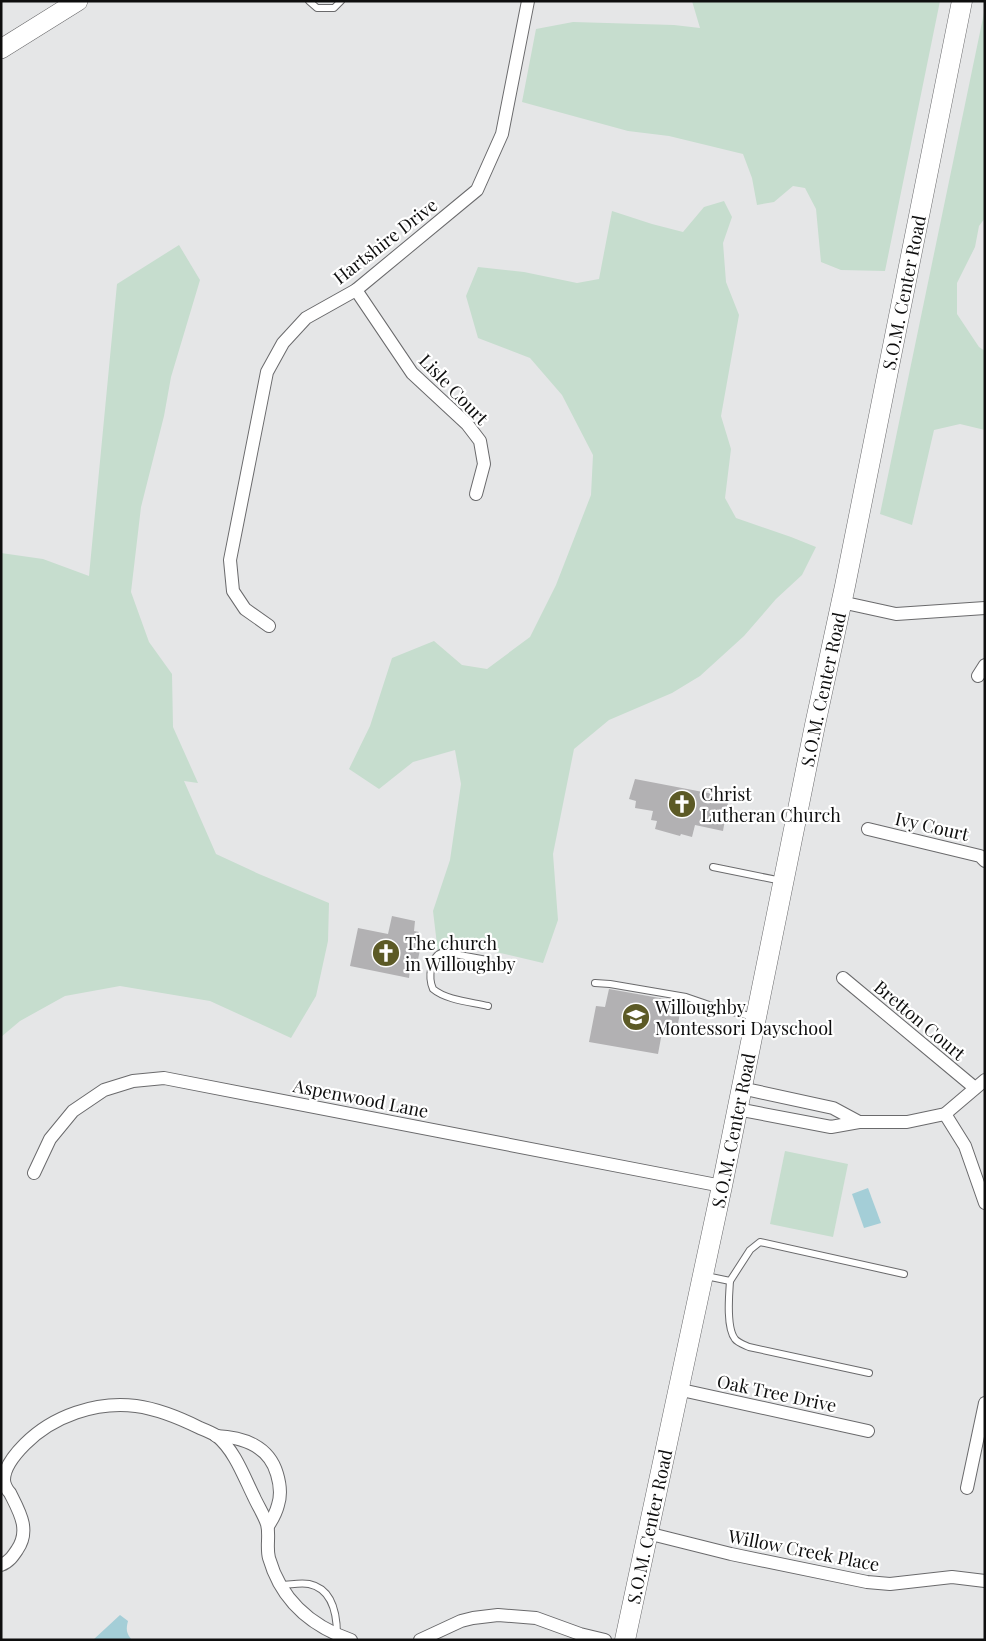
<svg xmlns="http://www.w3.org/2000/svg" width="986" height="1641" font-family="'Playfair Display',serif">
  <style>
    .green { fill: #c6ddce }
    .water { fill: #a4ced7 }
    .building { fill: #b2b1b3 }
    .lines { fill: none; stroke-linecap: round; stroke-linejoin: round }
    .service-casing { stroke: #6a6a6c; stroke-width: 8 }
    .minor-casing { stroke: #6a6a6c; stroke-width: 14 }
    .secondary-casing { stroke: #6a6a6c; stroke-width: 20 }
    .primary-casing { stroke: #6a6a6c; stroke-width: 21 }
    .service { stroke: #fff; stroke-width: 6 }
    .minor { stroke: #fff; stroke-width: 12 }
    .secondary { stroke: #fff; stroke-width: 19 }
    .primary { stroke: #fff; stroke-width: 20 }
    .labels { text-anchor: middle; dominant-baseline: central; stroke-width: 4.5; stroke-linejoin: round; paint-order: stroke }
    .street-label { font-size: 18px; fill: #0e0e0e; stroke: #fff }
    .poi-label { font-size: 18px; fill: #0e0e0e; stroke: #fff; text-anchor: start }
  </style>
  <rect width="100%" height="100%" fill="#e5e6e7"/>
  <g class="green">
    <path d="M692,1H940L885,271L841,270L821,262L816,209L805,188L793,186L774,202L757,205L752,178L743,154L669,136L628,131L522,102L536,29L573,22L674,25L700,28Z"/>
    <path d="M985,8V218L979,226L975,247L957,283V314L979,347L985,351V430L960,424L934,430L912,525L880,514Z"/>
    <path d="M724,201L732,217L723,243L726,282L739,315L721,416L731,449L725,498L736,518L791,537L816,547L802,575L776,599L744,636L700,676L672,693L609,720L574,749L553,854L558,920L543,963L458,943L438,953L433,911L450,860L461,784L455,750L413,762L379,789L349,769L370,726L392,658L434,641L462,665L487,669L530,637L556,585L591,495L593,455L562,395L530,358L478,338L466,296L478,267L524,272L577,283L599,279L612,211L652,224L683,232L704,207Z"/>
    <path d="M179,245L200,280L171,377L164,416L141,507L131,592L149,642L172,674L173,727L198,783L184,781L216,854L259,874L329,903L328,941L316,996L291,1038L210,1001L120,986L65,996L20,1021L1,1037V553L43,559L89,576L117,284Z"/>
    <path d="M785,1151L848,1164L833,1237L770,1224Z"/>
  </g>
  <g class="water">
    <path d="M868,1188L881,1223L864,1228L852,1194Z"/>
    <path d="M120,1615L128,1621C126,1629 126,1633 132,1640H93Z"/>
  </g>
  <g class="building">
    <path d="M635,779L729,797L723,831L695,825L692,837L681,834L680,836L655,829L657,821L651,820L653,811L635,808L636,801L629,799Z"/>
    <path d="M392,916L415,921L414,931L419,932L417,938L422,939L416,970L410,969L409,978L350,966L358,928L388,934Z"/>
    <path d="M609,989L682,1002L677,1029L663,1027L658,1054L589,1042L596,1006L605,1007Z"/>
  </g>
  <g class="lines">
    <defs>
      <g id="service">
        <path d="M309,1L317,8H334L341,1"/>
        <path d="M713,867L782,881"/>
        <path d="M595,983L610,984L686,997L721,1009L754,1017"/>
        <path d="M488,1006C471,1002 446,1000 433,989C428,978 430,956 443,952L487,960L495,968"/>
        <path d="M706,1276L730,1281L750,1250L760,1242L904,1274"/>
        <path d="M730,1281C729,1295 726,1328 735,1339C738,1343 745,1345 749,1347L869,1373"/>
        <path d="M281,1585C290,1585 300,1582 309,1584C333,1589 337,1614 337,1635"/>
      </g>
      <g id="minor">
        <path d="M356,290L412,373L467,424L480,441L484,464L476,494"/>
        <path d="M841,602L896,614L985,608"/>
        <path d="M269,626L245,609L233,591L230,560L267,372L283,343L306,318L356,290L477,190L502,134L528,1"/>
        <path d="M978,676L985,665"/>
        <path d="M868,829L980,856L985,861"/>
        <path d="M843,978L975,1088"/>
        <path d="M741,1088L833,1108L859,1122"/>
        <path d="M737,1109L831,1127L859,1122H907L945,1114L985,1080"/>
        <path d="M945,1114L965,1146L985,1203"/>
        <path d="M34,1173L50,1139L73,1111L104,1090L133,1081L164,1078L722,1186"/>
        <path d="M677,1389L868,1431"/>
        <path d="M216,1436C243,1437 269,1446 277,1474C280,1484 281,1496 278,1505C276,1513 272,1520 268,1526"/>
        <path d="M967,1488L985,1403"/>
        <path d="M647,1533L731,1554L867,1582L890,1584L952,1577L985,1581"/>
        <path d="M1,1565C9,1562 13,1556 17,1550C31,1530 19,1511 10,1493C7,1490 4,1484 4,1480C4,1467 16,1453 25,1444C53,1416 96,1401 136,1406C158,1409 180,1418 200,1428C205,1430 212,1433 217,1436C235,1451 244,1477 254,1497C258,1506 264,1515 267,1524C270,1535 266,1547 269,1558C281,1600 311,1626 351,1640"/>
        <path d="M420,1640L461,1621L473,1618L498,1615L536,1618L580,1634L605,1640"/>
      </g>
      <path id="secondary" d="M1,49L78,1"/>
      <g id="primary">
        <path id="s1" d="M625,1640L722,1186L815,725L845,586L962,1"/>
      </g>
    </defs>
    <use href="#service" class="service-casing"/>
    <use href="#minor" class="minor-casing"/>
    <use href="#secondary" class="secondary-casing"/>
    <use href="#primary" class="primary-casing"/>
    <use href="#service" class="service"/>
    <use href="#minor" class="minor"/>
    <use href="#secondary" class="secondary"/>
    <use href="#primary" class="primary"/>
  </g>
  <defs>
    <symbol id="church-disc" viewBox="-11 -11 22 22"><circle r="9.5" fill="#5c5a26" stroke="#fff"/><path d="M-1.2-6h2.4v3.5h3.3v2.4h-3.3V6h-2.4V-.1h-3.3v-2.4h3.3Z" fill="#fff"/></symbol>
    <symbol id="school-disc" viewBox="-11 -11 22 22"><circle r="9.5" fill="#5c5a26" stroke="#fff"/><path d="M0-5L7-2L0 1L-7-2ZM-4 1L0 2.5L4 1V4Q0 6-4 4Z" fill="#fff"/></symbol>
  </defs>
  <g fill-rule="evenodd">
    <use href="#church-disc" x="666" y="788" width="32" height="32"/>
    <use href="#church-disc" x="370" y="937" width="32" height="32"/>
    <use href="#school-disc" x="620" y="1001" width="32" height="32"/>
  </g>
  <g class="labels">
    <g class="street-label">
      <text transform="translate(385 241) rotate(-38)">Hartshire Drive</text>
      <text stroke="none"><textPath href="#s1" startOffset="1376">S.O.M. Center Road</textPath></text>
      <text transform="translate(454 389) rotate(46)">Lisle Court</text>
      <text stroke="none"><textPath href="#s1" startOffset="971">S.O.M. Center Road</textPath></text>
      <text transform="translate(932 826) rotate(13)">Ivy Court</text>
      <text transform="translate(920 1020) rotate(40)">Bretton Court</text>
      <text transform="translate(361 1098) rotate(11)">Aspenwood Lane</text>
      <text stroke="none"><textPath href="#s1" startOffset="521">S.O.M. Center Road</textPath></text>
      <text transform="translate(777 1393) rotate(12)">Oak Tree Drive</text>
      <text stroke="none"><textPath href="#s1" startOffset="116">S.O.M. Center Road</textPath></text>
      <text transform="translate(804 1550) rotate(11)">Willow Creek Place</text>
    </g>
    <g class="poi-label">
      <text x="701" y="794">Christ<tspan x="701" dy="21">Lutheran Church</tspan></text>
      <text x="405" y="943">The church<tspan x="405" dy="21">in Willoughby</tspan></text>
      <text x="655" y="1007">Willoughby<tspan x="655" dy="21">Montessori Dayschool</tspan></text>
    </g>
  </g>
  <rect width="986" height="1641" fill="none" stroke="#0e0e0e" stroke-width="5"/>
</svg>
